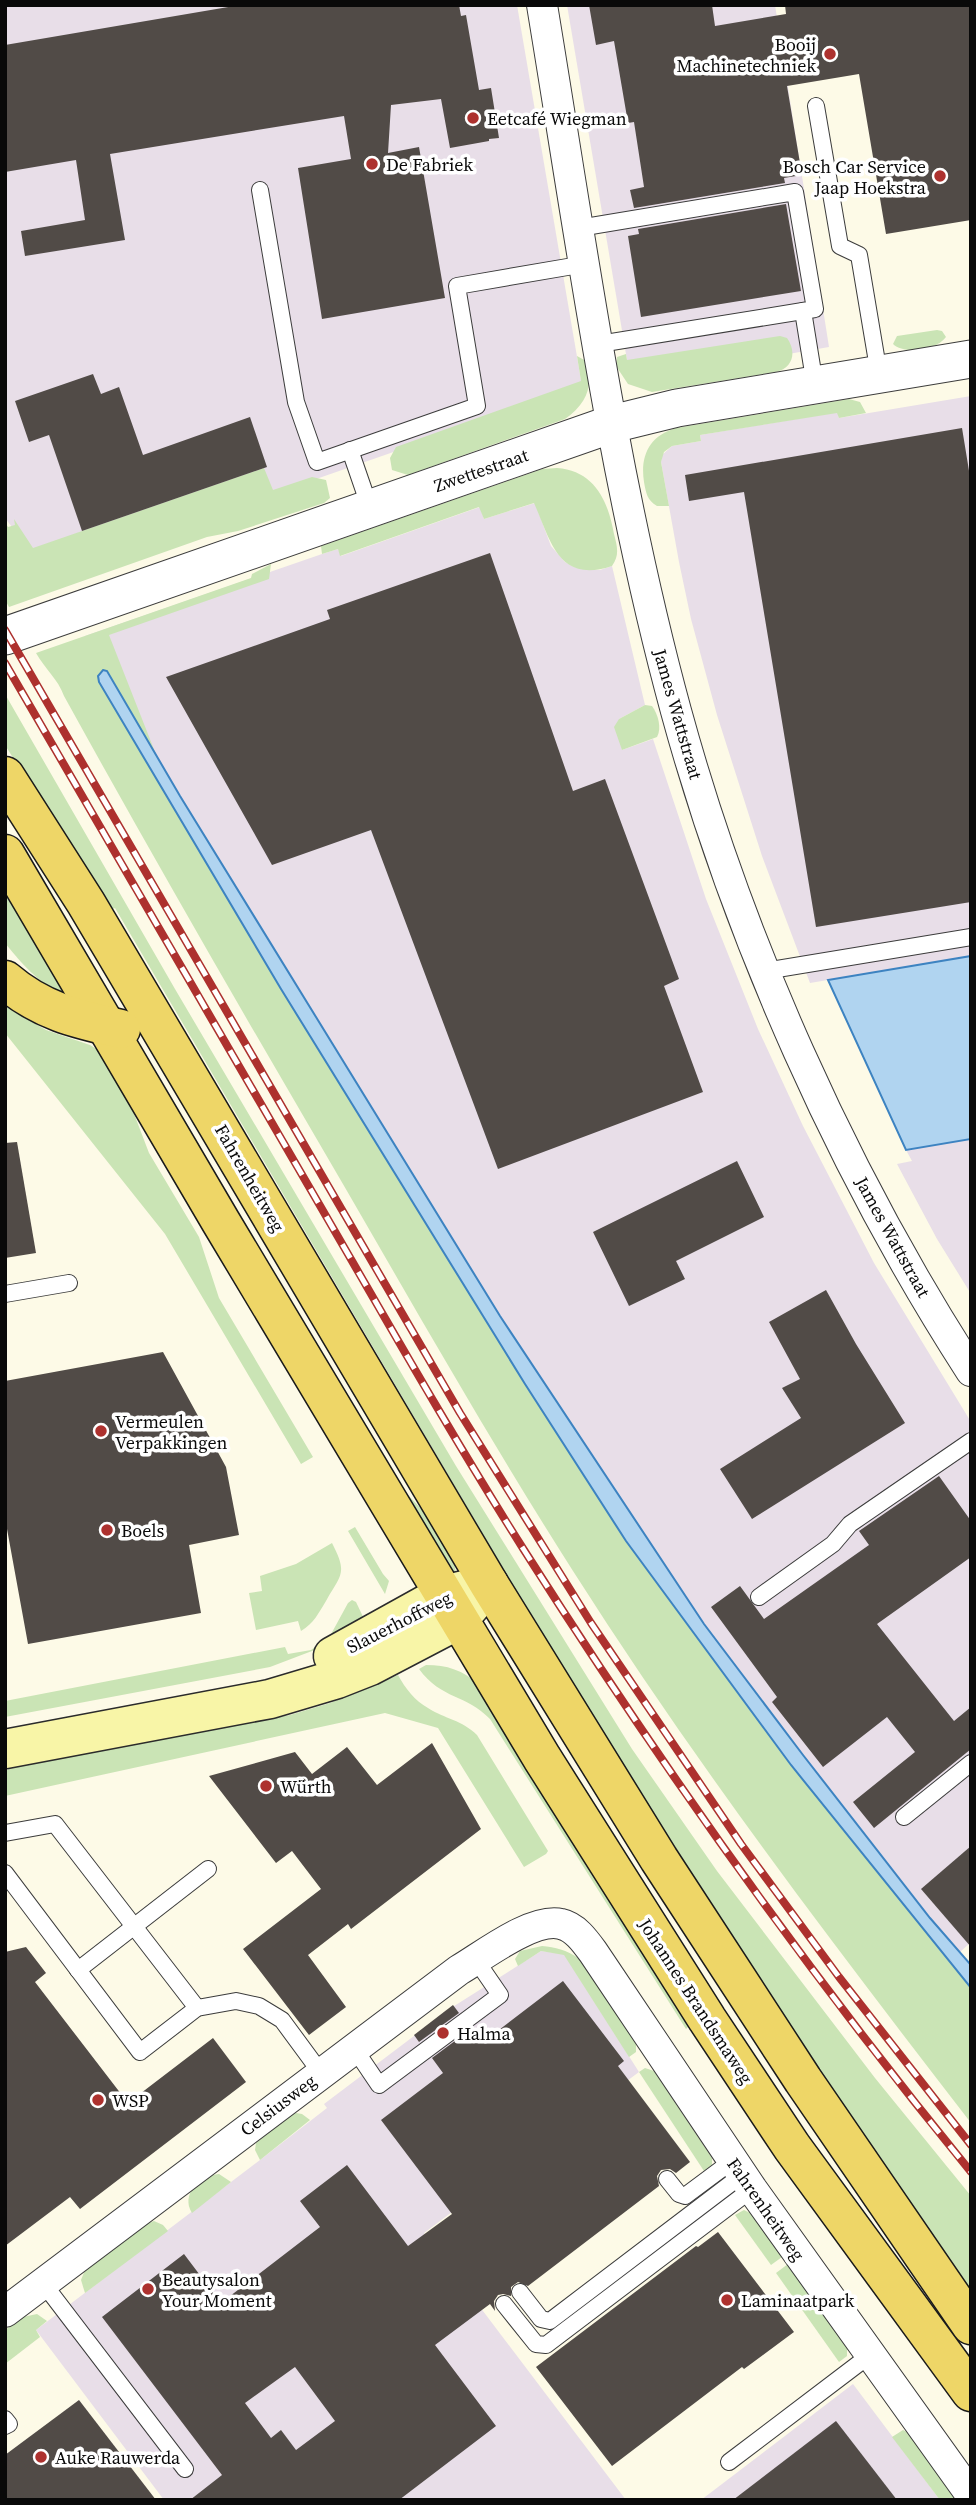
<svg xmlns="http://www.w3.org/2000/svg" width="976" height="2505" font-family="'Source Serif 4',serif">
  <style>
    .industrial { fill: #e8dee8 }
    .green { fill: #cae4b5 }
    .water { fill: #b0d4f0; stroke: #3d83c1; stroke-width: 2 }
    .building { fill: #514b47; fill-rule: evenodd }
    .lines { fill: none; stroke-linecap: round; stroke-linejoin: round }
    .service-casing { stroke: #3c3c3c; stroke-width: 18 }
    .minor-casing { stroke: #3c3c3c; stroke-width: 32 }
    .tertiary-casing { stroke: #3c3c3c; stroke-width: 39 }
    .secondary-casing { stroke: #2b2b2b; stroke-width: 41 }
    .primary-casing { stroke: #1a1a1a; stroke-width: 41 }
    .service { stroke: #fff; stroke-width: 16 }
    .minor { stroke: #fff; stroke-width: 30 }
    .tertiary { stroke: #fff; stroke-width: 37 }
    .secondary { stroke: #f8f5a7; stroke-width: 38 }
    .primary { stroke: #eed667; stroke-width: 38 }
    .rail-casing { stroke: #ad312e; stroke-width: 8 }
    .rail { stroke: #fff; stroke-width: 5; stroke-dasharray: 16; stroke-linecap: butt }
    .poi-dot { fill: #ad312e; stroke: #fff; stroke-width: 2.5 }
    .labels { text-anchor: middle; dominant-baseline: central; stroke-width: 7; stroke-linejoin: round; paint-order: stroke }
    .poi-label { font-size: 18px; fill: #090909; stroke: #fff; text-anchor: start }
    .street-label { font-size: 18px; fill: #090909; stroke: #fff }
  </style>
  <rect width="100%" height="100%" fill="#fdfae7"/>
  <g class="industrial">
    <path d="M5,5H517L582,386L47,573L5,518Z"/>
    <path d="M567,5H775L829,347L654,377L627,360Z"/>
    <path d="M971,396V956L810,983L762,856L717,715L691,619L679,562L661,462L662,455L672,446L701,441L700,435L838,412L839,418Z"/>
    <path d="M535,503L551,546L565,562L574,567L600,570L612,566L645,705L619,719L622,750L653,739L706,899L758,1029L803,1126L874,1263L971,1422V1942L960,1952L930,1918L803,1755L704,1624L500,1316L180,796L85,636L322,554L338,549L341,556L480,507L484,519Z"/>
    <path d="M971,1139V1294L937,1239L897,1164L912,1161L906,1150Z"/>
    <path d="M541,1951L564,1954L639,2072L424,2233L626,2500H164L36,2330L260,2160L327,2108L324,2104L451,2008Z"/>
    <path d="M853,2384L940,2500H701Z"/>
  </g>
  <g class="green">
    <path d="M937,330L942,331L946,337C937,350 904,355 893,344L897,336Z"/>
    <path d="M780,336L787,338C797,352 793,368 776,372L652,392L628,384L616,366L617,357L626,354L627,360Z"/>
    <path d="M577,356L586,361C594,386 587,403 565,419L408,475L392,470L390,458L396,447L581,381Z"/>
    <path d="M849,399L860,402L866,413L839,418L837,413L700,435L701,441L672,446L664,452L661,462L669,506H657C647,500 646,493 644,482C640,456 649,436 676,428Z"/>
    <path d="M264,468L273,490L312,477L326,480L330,498L324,503L238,531L207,537L9,607L5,600V523L8,527L15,525L14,519L33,548Z"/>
    <path d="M557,468C595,471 608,501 614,534C617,546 620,555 612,566C558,584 551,541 534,503L484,519L479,507L340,556L338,549L322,554L321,546L528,474L542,469Z"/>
    <path d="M271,564L269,579L109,635L157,757L107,671L281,989L525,1384L626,1541L791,1765L971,1988V2123C832,1943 695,1763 573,1571C494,1447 421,1319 347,1191C251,1027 156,863 64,696C58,679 45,669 36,653L251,578L252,574Z"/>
    <path d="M5,694L175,989L456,1466L632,1749L717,1871L875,2078L971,2196V2293L782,2014L652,1811L531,1616L115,908L109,911L5,745Z"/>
    <path d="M645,705L652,706C658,714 662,728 657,737L622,750L614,727L619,719Z"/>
    <path d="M5,893L71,999C42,986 25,968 5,943Z"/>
    <path d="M5,1006L46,1030L90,1045L103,1053L120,1077L149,1153L199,1237L219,1298L313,1457L301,1464L165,1234L5,1033Z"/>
    <path d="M398,1485C423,1510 458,1543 456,1581Z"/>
    <path d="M355,1527L383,1574L389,1581L385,1594L348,1531Z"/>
    <path d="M332,1543C348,1574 341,1574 326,1601C318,1614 314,1623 301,1631L298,1621L256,1630L249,1593L262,1591L260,1576L296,1564Z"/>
    <path d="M352,1600L356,1602L366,1623L333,1643L270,1667L5,1717V1701L285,1647L288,1654L311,1650L330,1636L348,1603Z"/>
    <path d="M426,1665C447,1665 463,1670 479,1685L689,2026L686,2029L490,1719C466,1694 442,1700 419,1669Z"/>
    <path d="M398,1675C405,1688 415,1701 428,1708C445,1719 462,1720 477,1735L548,1851L546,1854L524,1867L438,1728L385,1713L5,1796V1772L11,1767L290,1715L330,1703Z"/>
    <path d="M542,1946C555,1947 567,1950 578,1958C596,1972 622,2022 636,2044V2052L629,2057L564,1955L541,1951L518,1966L515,1959L520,1951Z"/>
    <path d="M645,2068L654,2071L712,2158V2165L704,2171L639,2072Z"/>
    <path d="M296,2113L302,2114L310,2120L260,2160L255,2150L256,2143L289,2115Z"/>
    <path d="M219,2174L231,2182L192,2213C180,2194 200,2176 219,2174Z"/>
    <path d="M744,2210L752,2214L782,2257L771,2265L735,2215Z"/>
    <path d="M154,2221L163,2225L168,2231L85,2293L81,2280L85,2270L144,2225Z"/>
    <path d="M788,2264L847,2347V2356L839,2362L776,2273Z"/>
    <path d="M37,2314L47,2321L36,2330L40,2337L5,2364V2330L23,2317Z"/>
    <path d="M903,2430L909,2433L957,2500H940L892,2437Z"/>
  </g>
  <g class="water">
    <path d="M103,670L107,671L180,796L500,1316L704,1624L803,1755L930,1918L971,1965V1988L791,1765L626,1541L525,1384L281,989L99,682L98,676Z"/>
    <path d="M971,956V1139L906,1150L828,980Z"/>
  </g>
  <g class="building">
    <path d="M240,5H459L461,16L466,15L479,90L491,88L499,138L489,139V141L450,148L441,99L391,105L388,153L419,147L445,298L322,319L298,168L351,159L344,116L110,154L125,240L25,256L21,231L85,220L76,160L5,172V45Z"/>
    <path d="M589,5H712L715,26L786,14L785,5H971V220L886,234L859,74L787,86L802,175L784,178L785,183L634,208L630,190L644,187L634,122L628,123L614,41L596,45Z"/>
    <path d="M786,204L801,291L641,317L628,236L639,234L638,229Z"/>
    <path d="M93,374L101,394L119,387L143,455L250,417L267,467L82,531L49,435L29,442L15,401Z"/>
    <path d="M962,428L971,483V902L816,927L744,492L689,501L685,475Z"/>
    <path d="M490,553L573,791L605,779L679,979L664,986L703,1092L498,1169L371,830L272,865L166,677L330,619L327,610Z"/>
    <path d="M17,1142L36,1253L5,1258V1143Z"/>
    <path d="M737,1161L764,1217L676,1261L685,1279L629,1306L593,1232Z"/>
    <path d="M826,1290L856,1344L905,1423L752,1519L720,1469L801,1418L782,1388L800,1379L769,1322Z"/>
    <path d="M163,1352L226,1467L239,1535L189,1545L201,1613L28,1644L5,1518V1381Z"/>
    <path d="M939,1476L971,1521V1557L877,1624L954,1721L971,1707V1749L874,1828L853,1802L915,1752L887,1717L823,1767L772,1702L777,1697L711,1607L740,1586L764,1619L869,1545L859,1531Z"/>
    <path d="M432,1743L481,1829L351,1929L348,1924L308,1955L346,2007L309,2035L243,1949L321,1889L292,1851L276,1863L209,1776L295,1752L312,1774L347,1747L377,1785Z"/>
    <path d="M971,1846V1947L921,1889Z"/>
    <path d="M26,1947L46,1973L35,1982L128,2103L213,2038L246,2082L80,2209L70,2197L5,2246V1952Z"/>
    <path d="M563,1981L624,2061L618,2066L690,2162L676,2173L670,2169L661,2170L657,2176L659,2186L528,2286L518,2282L511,2287V2296L503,2294L498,2295L494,2301L495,2311L490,2304L435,2345L496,2426L399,2500H190L222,2475L102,2317L184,2254L221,2303L320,2227L300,2201L347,2165L408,2246L452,2214L381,2120L443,2073L432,2058L471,2029L482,2043ZM295,2367L335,2421L296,2450L281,2430L271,2438L245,2403Z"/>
    <path d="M453,2005L459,2013L419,2042L414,2035Z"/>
    <path d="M718,2232L794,2332L744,2369L742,2367L612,2466L536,2367L696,2246L698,2247Z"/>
    <path d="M79,2400L156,2500H5V2455Z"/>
    <path d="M836,2421L897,2500H733Z"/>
  </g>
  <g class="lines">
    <defs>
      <g id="service">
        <path d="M816,106L840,246L859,255L879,374"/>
        <path d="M260,190L296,402L317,462L477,406L457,286L585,264"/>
        <path d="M579,228L795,192L815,309L599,344"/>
        <path d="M803,311L815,385"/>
        <path d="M350,450L370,508"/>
        <path d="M765,971L971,937"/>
        <path d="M5,1294L69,1283"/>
        <path d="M759,1597L833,1544L850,1524L971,1441"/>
        <path d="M904,1817L971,1763"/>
        <path d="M5,1833L55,1824L197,2008"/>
        <path d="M5,1873L140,2052L197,2008L236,2001L259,2006L282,2020L321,2073"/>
        <path d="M78,1970L208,1869"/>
        <path d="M354,2048L379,2085L500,1995L476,1960"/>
        <path d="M667,2179L679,2194L685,2196L732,2161"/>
        <path d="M43,2283L185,2469"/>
        <path d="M520,2292L541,2319L550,2321L742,2175"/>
        <path d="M504,2304L536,2344L546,2345L752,2189"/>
        <path d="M5,2419L9,2424L5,2426"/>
        <path d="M729,2462L870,2355"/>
      </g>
      <g id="minor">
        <path d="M542,5C581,241 613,480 676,711C738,938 843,1173 971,1371"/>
        <path d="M5,2312L459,1970C483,1956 533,1917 561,1924C575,1927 585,1941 593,1952L752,2189L971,2495"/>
      </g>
      <path id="tertiary" d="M5,636L612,424L677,408L971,359"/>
      <g id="secondary">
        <path d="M333,1656L443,1595L477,1587"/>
        <path d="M5,1749L270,1699L337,1679L370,1666L458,1620L489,1584"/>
      </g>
      <g id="primary">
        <path d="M5,776L86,903L489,1584L659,1859L803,2080L971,2325"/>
        <path d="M5,854L221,1222L542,1758L707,2019L792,2147L971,2392"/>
        <path d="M5,980C41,1011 77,1019 121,1029"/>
      </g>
    </defs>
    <use href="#service" class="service-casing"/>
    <use href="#minor" class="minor-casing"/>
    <use href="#tertiary" class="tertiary-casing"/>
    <use href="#secondary" class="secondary-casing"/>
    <use href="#primary" class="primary-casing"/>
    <use href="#service" class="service"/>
    <use href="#minor" class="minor"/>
    <use href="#tertiary" class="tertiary"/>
    <use href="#secondary" class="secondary"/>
    <use href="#primary" class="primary"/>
    <defs>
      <g id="rail">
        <path d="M5,630L460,1413L591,1623L741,1844L839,1977L971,2145"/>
        <path d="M5,663C106,837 207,1011 308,1185C379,1307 448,1430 524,1550C661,1766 809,1974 971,2172"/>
      </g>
    </defs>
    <use href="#rail" class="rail-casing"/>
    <use href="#rail" class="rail"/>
  </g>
  <g class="poi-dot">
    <circle cx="830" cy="54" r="7"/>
    <circle cx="473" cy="118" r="7"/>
    <circle cx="372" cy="164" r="7"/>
    <circle cx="940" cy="176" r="7"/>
    <circle cx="101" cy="1431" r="7"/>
    <circle cx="107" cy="1530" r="7"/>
    <circle cx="266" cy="1786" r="7"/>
    <circle cx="443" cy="2033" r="7"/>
    <circle cx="98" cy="2100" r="7"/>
    <circle cx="148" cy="2289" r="7"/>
    <circle cx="727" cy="2300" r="7"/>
    <circle cx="41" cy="2457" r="7"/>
  </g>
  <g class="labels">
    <g class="poi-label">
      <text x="816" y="44" text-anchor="end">Booij<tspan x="816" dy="21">Machinetechniek</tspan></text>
      <text x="487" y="118">Eetcafé Wiegman</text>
      <text x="386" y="164">De Fabriek</text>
      <text x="926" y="166" text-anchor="end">Bosch Car Service<tspan x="926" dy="21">Jaap Hoekstra</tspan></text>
      <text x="115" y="1421">Vermeulen<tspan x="115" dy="21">Verpakkingen</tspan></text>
      <text x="121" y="1530">Boels</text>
      <text x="280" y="1786">Würth</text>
      <text x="457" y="2033">Halma</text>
      <text x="112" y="2100">WSP</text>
      <text x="162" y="2279">Beautysalon<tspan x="162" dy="21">Your Moment</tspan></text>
      <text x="741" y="2300">Laminaatpark</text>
      <text x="55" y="2457">Auke Rauwerda</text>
    </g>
    <g class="street-label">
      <text transform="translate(481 470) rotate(-19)">Zwettestraat</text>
      <text transform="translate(678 714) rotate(74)">James Wattstraat</text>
      <text transform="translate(250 1178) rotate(60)">Fahrenheitweg</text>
      <text transform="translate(893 1237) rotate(61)">James Wattstraat</text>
      <text transform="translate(399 1622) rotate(-27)">Slauerhoffweg</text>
      <text transform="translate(696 2001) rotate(57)">Johannes Brandsmaweg</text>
      <text transform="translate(278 2105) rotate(-37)">Celsiusweg</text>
      <text transform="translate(766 2209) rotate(55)">Fahrenheitweg</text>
    </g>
  </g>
  <rect width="976" height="2505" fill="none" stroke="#090909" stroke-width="14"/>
</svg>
